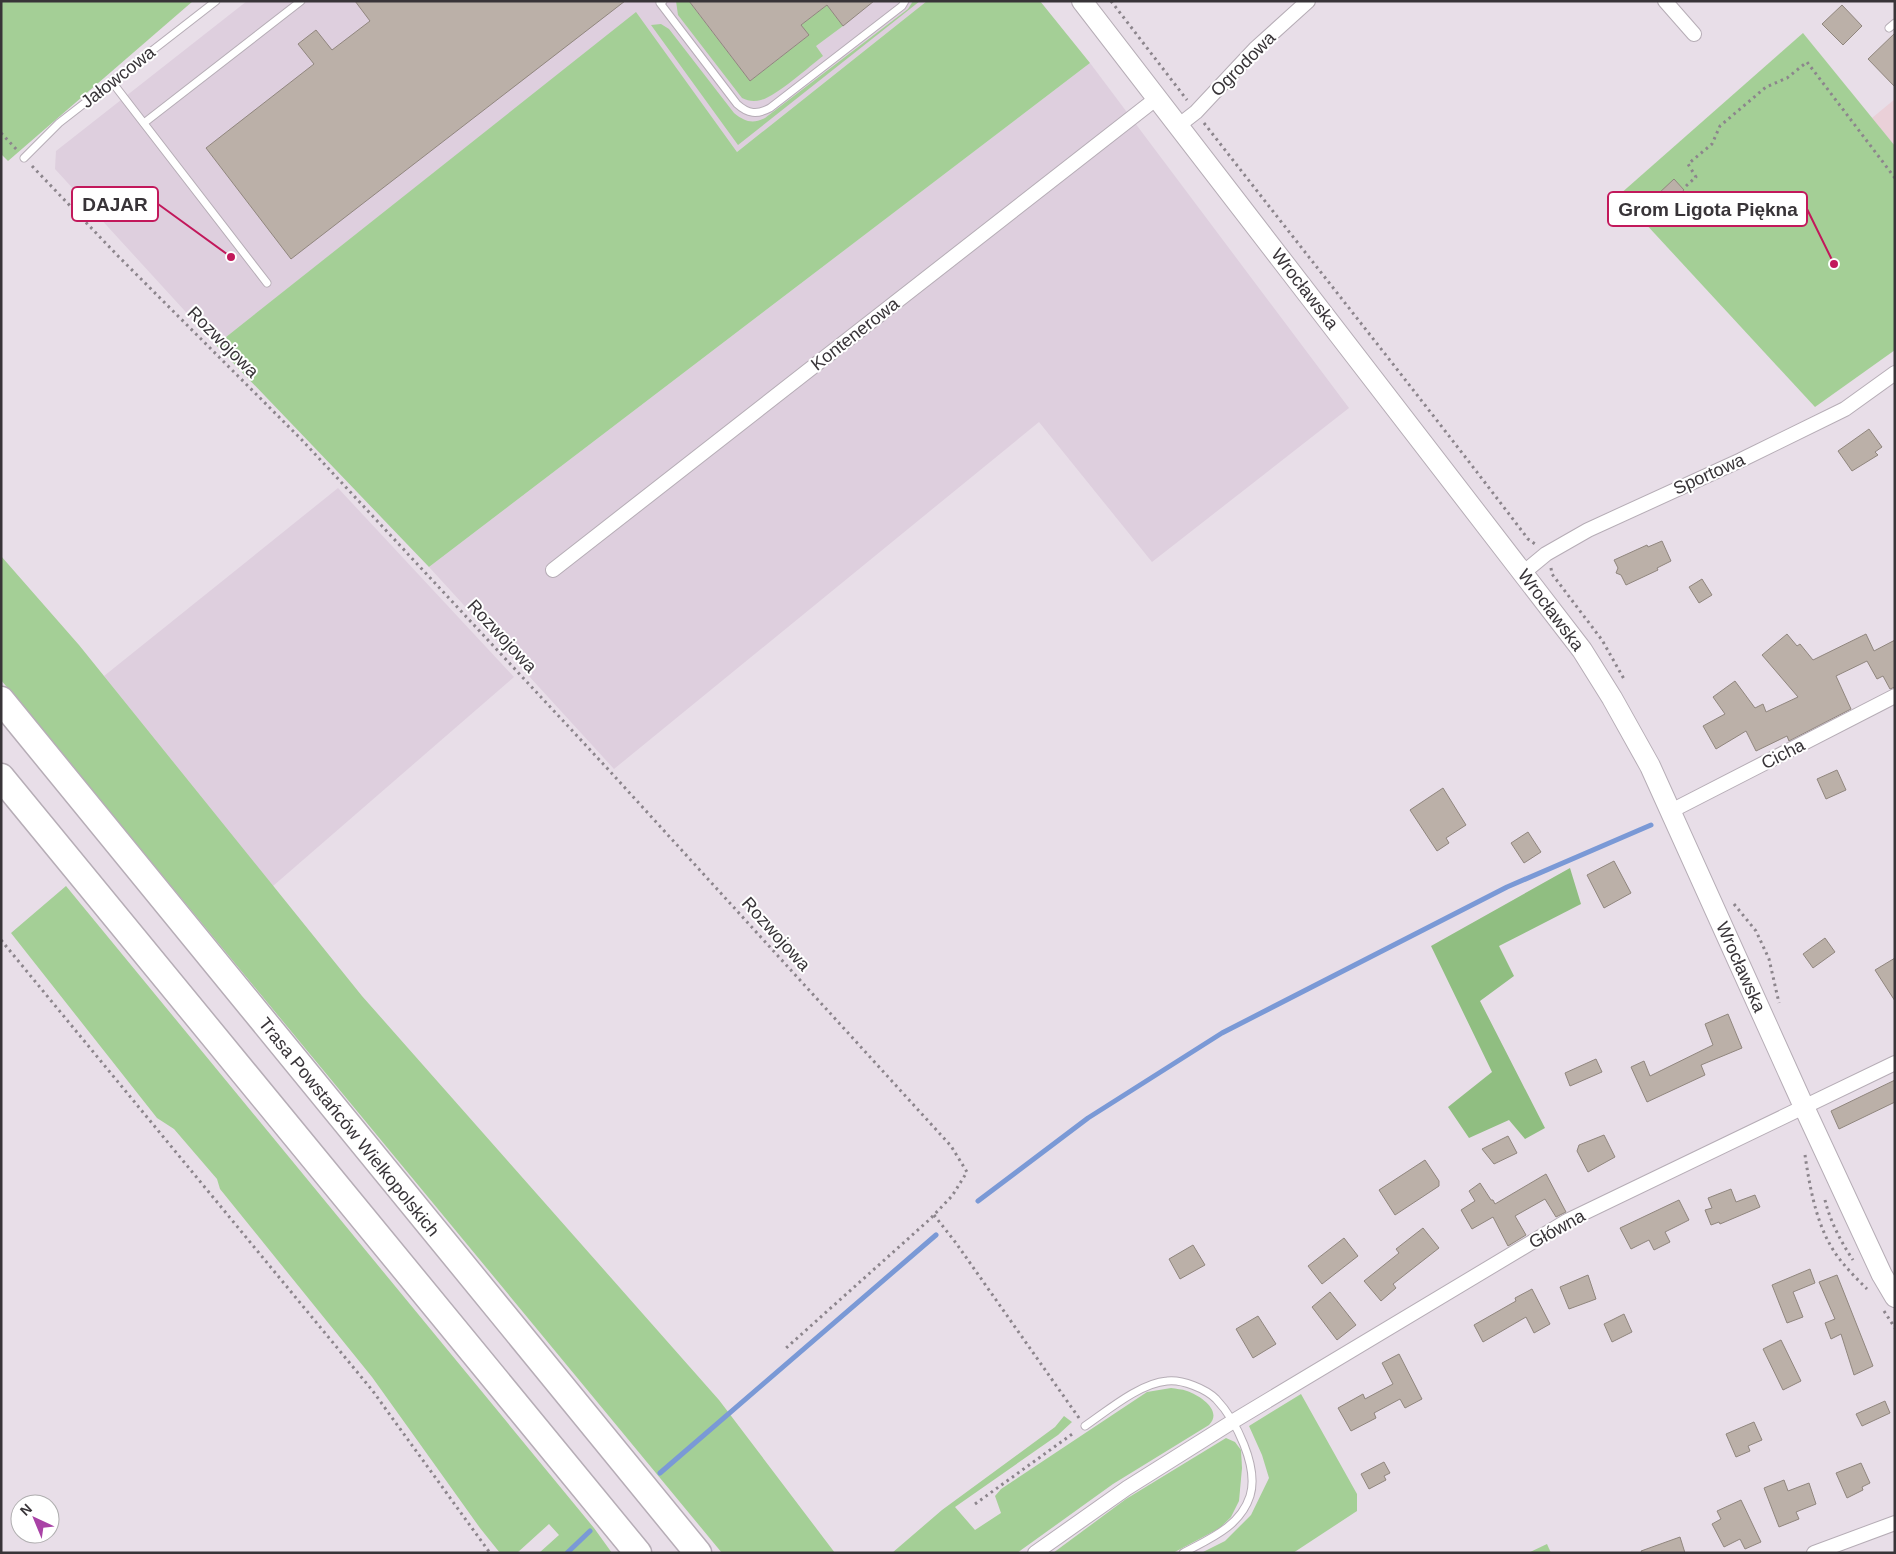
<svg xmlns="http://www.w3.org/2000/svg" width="1896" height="1554" font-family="Helvetica,sans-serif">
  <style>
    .built { fill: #decfde }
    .education { fill: #ead0d8 }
    .green { fill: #a4cf96 }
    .forest { fill: #90be81 }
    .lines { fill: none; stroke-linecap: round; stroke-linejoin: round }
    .stream { stroke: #7a99d6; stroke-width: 5 }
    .building { fill: #bbb0a8; stroke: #90867e }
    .lane-casing { stroke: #b6adb6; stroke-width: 9 }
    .street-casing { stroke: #b6adb6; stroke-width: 16 }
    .secondary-casing { stroke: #b6adb6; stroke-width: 22 }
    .highway-casing { stroke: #b6adb6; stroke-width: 29 }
    .path { stroke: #8c858c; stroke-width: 3; stroke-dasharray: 2.5 4; stroke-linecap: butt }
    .lane { stroke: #fff; stroke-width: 7 }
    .street { stroke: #fff; stroke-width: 14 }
    .secondary { stroke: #fff; stroke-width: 20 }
    .highway { stroke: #fff; stroke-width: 26 }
    .labels { text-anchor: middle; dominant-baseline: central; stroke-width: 4; stroke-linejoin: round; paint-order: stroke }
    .street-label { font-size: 18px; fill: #383438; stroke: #fff }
    .leader { fill: none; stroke: #c2185b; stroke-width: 2 }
    .callout-dot { fill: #c2185b; stroke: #fff; stroke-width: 2 }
    .callout { fill: #fff; stroke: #c2185b; stroke-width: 2 }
    .callout-label { font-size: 19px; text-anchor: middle; font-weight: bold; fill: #383438 }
  </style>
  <rect width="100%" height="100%" fill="#e8dee8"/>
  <g class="built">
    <path d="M247,1H927L737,152L636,13L216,345L55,169L56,151Z"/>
    <path d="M1090,63L1349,408L1152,562L1039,422L614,769L429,567Z"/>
    <path d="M338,488L514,677L273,886L104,676Z"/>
  </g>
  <path class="education" d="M1895,99V146L1872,118Z"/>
  <g class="green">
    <path d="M1,1H193L8,161L1,154Z"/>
    <path d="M676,1H693L691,4L750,81L809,35L801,25L827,5L843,26L816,46L823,56C810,66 775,97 761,100C754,102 748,101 742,98L678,15Z"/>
    <path d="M913,1H920L738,145L651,25L661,24L669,29L734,113C745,122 753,124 765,118L908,9Z"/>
    <path d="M927,1H1040L1090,63L429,567L216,345L636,12L737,152Z"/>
    <path d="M1803,33L1895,146V350L1815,407L1619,195Z"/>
    <path d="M1,556L79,645L362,996L719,1400L835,1553H722L1,680Z"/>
    <path d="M66,886L594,1528L612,1553H539L559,1535L549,1524L517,1553H500L480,1528L372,1377L220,1189L217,1179L174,1129L157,1118L11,933Z"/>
    <path d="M1171,1388C1176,1389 1182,1389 1187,1391C1201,1396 1223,1411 1209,1425L1113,1484L1017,1553H892L942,1510L1055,1427L1064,1416L1072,1422L1058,1435L955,1507L975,1530L1001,1513L995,1496L1001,1489L1147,1392Z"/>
    <path d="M1301,1394L1357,1494V1511L1293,1553H1201L1225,1541L1251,1515L1269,1478L1262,1455L1249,1426Z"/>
    <path d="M1226,1438L1235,1442L1241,1450L1242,1468L1239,1501L1231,1517L1220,1528L1173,1553H1053L1126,1499Z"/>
    <path d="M1547,1544L1551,1553H1528Z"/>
  </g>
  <path class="forest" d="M1570,868L1581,904L1499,946L1514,976L1480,1001L1545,1128L1525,1139L1509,1120L1469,1138L1448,1107L1492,1072L1431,946Z"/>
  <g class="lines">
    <g class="stream">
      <path d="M978,1201L1088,1118L1222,1033L1507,887L1651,825"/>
      <path d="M660,1473L936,1235"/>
      <path d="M567,1553L590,1531"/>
    </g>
  </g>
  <g class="building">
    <path d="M355,1H625L291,259L206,148L314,64L298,44L316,30L332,50L370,21Z"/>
    <path d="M689,1H874L843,26L827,5L801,25L809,35L750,81Z"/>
    <path d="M1842,5L1862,26L1843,45L1822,24Z"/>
    <path d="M1895,33V87L1868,59Z"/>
    <path d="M1674,179L1684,190L1667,205L1658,194Z"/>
    <path d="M1869,429L1882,447L1875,452L1878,455L1852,471L1838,451Z"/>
    <path d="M1662,541L1671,561L1657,568L1658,570L1626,585L1621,575L1616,573L1618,568L1614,560L1647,545L1648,547Z"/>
    <path d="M1702,579L1712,595L1699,603L1689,587Z"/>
    <path d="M1787,634L1797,646L1800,644L1813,660L1866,634L1874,651L1895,640V687L1890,689L1883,676L1877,679L1867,661L1836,676L1851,709L1789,741L1787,736L1756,751L1746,731L1716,749L1703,726L1725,714L1713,697L1735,681L1755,708L1763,704L1766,712L1798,697L1762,655Z"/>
    <path d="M1837,770L1846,790L1826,799L1817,779Z"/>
    <path d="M1443,788L1466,825L1446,838L1449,843L1437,851L1410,810Z"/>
    <path d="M1528,832L1541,852L1524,863L1511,843Z"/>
    <path d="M1614,861L1631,893L1604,908L1587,875Z"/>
    <path d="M1825,938L1835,952L1813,968L1803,954Z"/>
    <path d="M1895,958V1001L1875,970Z"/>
    <path d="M1728,1014L1742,1048L1701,1065L1705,1075L1647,1102L1631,1067L1644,1061L1650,1076L1713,1045L1705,1024Z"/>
    <path d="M1596,1059L1602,1072L1570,1086L1565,1073Z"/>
    <path d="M1895,1080V1102L1839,1129L1831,1111Z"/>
    <path d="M1604,1135L1615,1157L1588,1172L1577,1151L1579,1145Z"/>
    <path d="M1508,1136L1517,1153L1494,1164L1482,1149Z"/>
    <path d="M1425,1160L1439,1181V1186L1395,1215L1379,1190Z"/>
    <path d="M1546,1174L1566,1212L1556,1217L1545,1199L1515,1216L1526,1235L1508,1246L1493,1217L1472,1229L1461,1210L1475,1201L1469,1191L1480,1183L1491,1200H1493L1495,1204Z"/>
    <path d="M1731,1189L1736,1202L1755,1195L1760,1207L1720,1224L1719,1222L1711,1225L1705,1210L1712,1208L1708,1198Z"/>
    <path d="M1679,1200L1689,1220L1665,1232L1670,1242L1654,1250L1649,1240L1631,1249L1620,1228Z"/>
    <path d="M1423,1228L1439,1248L1393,1284L1396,1288L1381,1301L1364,1281L1399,1253L1396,1249Z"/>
    <path d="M1344,1238L1358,1256L1322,1284L1308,1266Z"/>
    <path d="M1193,1245L1205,1265L1180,1279L1169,1259Z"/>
    <path d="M1810,1269L1815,1283L1793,1292L1803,1317L1787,1323L1772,1285Z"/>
    <path d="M1588,1275L1596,1299L1569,1309L1560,1287Z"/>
    <path d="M1837,1275L1873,1366L1854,1375L1841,1334L1831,1339L1825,1323L1835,1319L1819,1282Z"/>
    <path d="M1532,1289L1550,1324L1534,1333L1526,1317L1483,1342L1474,1325L1516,1301L1515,1298Z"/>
    <path d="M1330,1292L1356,1325L1337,1340L1312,1307Z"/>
    <path d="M1624,1314L1632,1332L1612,1342L1604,1324Z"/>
    <path d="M1258,1316L1276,1344L1253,1358L1236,1329Z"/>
    <path d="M1781,1340L1801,1381L1783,1390L1763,1349Z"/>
    <path d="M1399,1354L1422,1399L1405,1408L1400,1399L1374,1413L1376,1418L1351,1431L1338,1408L1363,1394L1365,1399L1393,1384L1382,1363Z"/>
    <path d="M1885,1401L1890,1413L1862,1426L1856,1414Z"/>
    <path d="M1754,1422L1762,1440L1748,1446L1750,1451L1736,1457L1726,1434Z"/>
    <path d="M1384,1462L1390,1473L1384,1476L1386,1480L1369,1489L1361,1474Z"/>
    <path d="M1861,1463L1870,1483L1862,1487L1863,1490L1847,1498L1836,1473Z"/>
    <path d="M1784,1480L1788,1491L1809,1483L1816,1504L1796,1512L1799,1519L1779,1527L1764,1488Z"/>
    <path d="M1741,1500L1761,1542L1745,1549L1740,1539L1724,1547L1712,1524L1721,1519L1717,1511Z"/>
    <path d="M1680,1537L1685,1553H1642L1641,1551Z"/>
  </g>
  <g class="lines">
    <defs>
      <g id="lane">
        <path d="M663,1L660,3L737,104C748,114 757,115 770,108L902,6L905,1"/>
        <path d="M1889,28L1895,23"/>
        <path d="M112,82L267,283"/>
        <path d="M144,123L301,1"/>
        <path d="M24,158L59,123L216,1"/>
        <path d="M1085,1426C1107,1411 1140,1383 1167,1381C1182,1379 1206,1389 1216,1399C1236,1420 1259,1467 1250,1496C1240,1527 1209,1539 1183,1553"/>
      </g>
      <g id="street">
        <path d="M1665,1L1694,34"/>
        <path d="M1178,126L1196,112L1255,49L1308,1"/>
        <path d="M553,570L1157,98"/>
        <path d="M1523,573L1546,554L1588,530L1741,460L1845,409L1895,373"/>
        <path d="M1671,811L1895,696"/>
        <path d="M1035,1553L1127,1488L1232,1422L1567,1221L1895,1063"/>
        <path d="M1814,1553L1895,1523"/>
      </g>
      <path id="secondary" d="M1082,1L1582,650L1612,698L1650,766L1804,1107L1882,1275L1895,1297"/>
      <g id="highway">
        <path d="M1,700L698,1553"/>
        <path d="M1,777L638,1553"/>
      </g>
    </defs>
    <use href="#lane" class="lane-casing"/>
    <use href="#street" class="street-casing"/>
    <use href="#secondary" class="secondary-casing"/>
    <use href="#highway" class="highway-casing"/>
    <g class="path">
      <path d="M1111,1L1187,100"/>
      <path d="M1204,123C1312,262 1422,399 1528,539L1535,544"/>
      <path d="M1,133L18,151"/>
      <path d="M32,166L119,257L301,439L606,767L951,1146L967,1172L952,1196L929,1220L785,1349"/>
      <path d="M1686,186L1696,177L1688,164L1712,144L1720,126L1766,87L1787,78L1807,62L1895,178"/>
      <path d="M1551,568L1552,574L1602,640L1624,679"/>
      <path d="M1734,904L1756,931L1769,959L1779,1003"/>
      <path d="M1,940L372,1390L490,1553"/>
      <path d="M1805,1155C1810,1189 1817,1229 1838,1257C1847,1269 1857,1279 1867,1289"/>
      <path d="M1825,1200C1830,1221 1841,1242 1853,1260"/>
      <path d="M934,1215L956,1243L1079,1418"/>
      <path d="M1884,1311L1895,1328"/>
      <path d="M975,1504L1075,1432"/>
    </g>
    <use href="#lane" class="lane"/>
    <use href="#street" class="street"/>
    <use href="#secondary" class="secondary"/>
    <use href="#highway" class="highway"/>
  </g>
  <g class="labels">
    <g class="street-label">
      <text transform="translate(1243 64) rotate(-45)">Ogrodowa</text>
      <text transform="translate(118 77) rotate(-38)">Jałowcowa</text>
      <text transform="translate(1305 289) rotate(52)">Wrocławska</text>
      <text transform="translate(855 334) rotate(-38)">Kontenerowa</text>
      <text transform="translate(223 342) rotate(45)">Rozwojowa</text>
      <text transform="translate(1709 474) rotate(-24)">Sportowa</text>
      <text transform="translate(1551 610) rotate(53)">Wrocławska</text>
      <text transform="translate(502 636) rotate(47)">Rozwojowa</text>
      <text transform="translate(1783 754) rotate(-27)">Cicha</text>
      <text transform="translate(776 934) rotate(48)">Rozwojowa</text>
      <text transform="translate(1741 967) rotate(66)">Wrocławska</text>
      <text transform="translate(349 1127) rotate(51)">Trasa Powstańców Wielkopolskich</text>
      <text transform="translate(1557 1229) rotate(-29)">Główna</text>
    </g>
  </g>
  <path class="leader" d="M231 257L158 204M1834 264L1807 209"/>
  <g class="callout-dot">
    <circle cx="231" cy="257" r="5"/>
    <circle cx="1834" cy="264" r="5"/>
  </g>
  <g class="callout">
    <rect x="72" y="187" width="86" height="34" rx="5"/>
    <rect x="1608" y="192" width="199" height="34" rx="5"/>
  </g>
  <g class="callout-label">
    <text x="115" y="211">DAJAR</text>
    <text x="1708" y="216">Grom Ligota Piękna</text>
  </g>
  <rect width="1896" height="1554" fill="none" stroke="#383438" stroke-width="5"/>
  <g transform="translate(35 1519) rotate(316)"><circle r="24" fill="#ffffff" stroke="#afaeaf"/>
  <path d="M0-4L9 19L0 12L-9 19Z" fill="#a942a6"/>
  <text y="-8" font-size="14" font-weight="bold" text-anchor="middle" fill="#383438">N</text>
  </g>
</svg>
